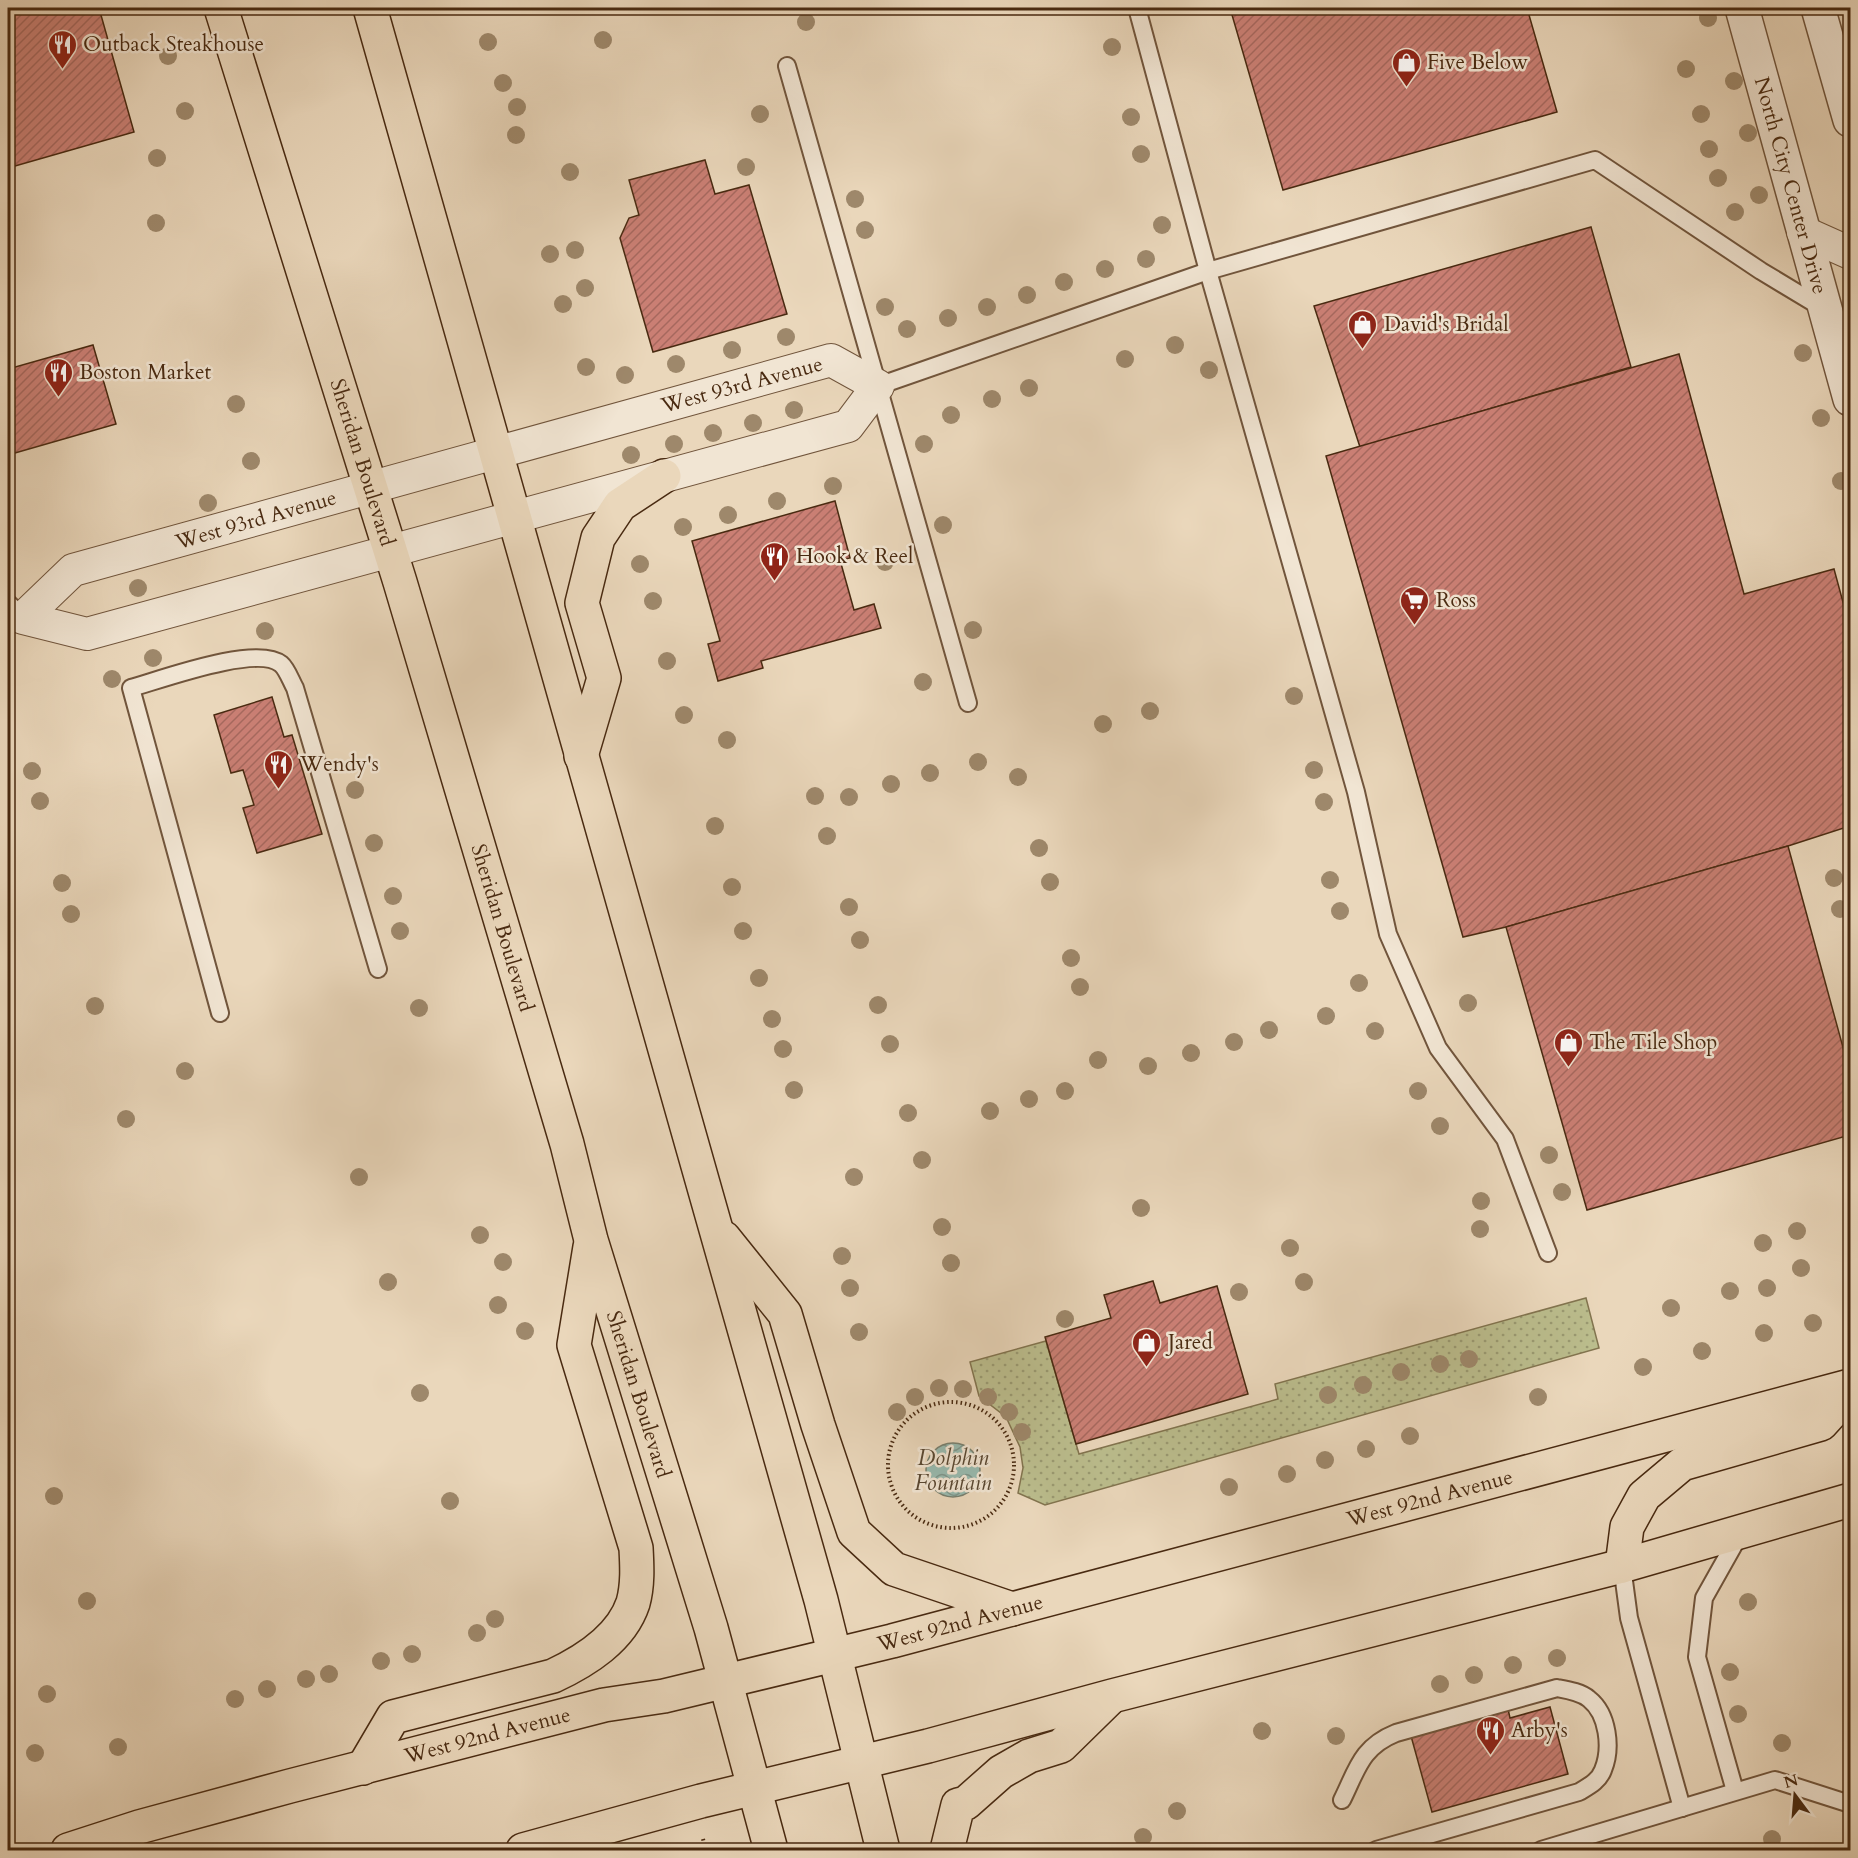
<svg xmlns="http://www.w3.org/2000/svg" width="1858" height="1858" font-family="Cardo,serif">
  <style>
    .grass { fill: url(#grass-dots); stroke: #82744f; stroke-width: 1.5 }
    .water { fill: url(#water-waves); stroke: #788070; stroke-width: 1.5 }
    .building { fill: url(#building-hatch); stroke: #492a11; stroke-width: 1.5 }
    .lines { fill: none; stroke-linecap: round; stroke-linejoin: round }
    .service-casing { stroke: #71553c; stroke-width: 20 }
    .minor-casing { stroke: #71553c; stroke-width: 34 }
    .tertiary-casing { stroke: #71553c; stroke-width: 36 }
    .primary-casing { stroke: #492a11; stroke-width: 36 }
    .path { stroke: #492a11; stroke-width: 4; stroke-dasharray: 1.5 3; stroke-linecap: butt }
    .service { stroke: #f1e5d3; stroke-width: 16 }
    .minor { stroke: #f1e5d3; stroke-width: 32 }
    .tertiary { stroke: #f1e5d3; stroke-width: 33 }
    .primary { stroke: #ead7bb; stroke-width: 33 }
    .tree { fill: #9e886b }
    .labels { text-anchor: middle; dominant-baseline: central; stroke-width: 5; stroke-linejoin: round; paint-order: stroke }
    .poi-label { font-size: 21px; fill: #492a11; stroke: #f1e5d3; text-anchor: start }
    .street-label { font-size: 21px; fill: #492a11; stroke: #f1e5d3 }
    .water-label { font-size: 22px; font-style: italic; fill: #594731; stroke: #f1e5d3 }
  </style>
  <defs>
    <pattern id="grass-dots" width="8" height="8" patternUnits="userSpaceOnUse" patternTransform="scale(1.5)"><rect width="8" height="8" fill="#bbbd8d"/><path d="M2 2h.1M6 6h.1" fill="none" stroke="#9a9a72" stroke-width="1.8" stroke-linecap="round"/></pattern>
    <pattern id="water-waves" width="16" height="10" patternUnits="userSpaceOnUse" patternTransform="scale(1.5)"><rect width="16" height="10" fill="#98baaf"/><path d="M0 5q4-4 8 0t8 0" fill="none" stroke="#7e978d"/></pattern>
    <pattern id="building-hatch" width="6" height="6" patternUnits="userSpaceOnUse" patternTransform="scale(1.5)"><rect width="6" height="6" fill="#ca7f74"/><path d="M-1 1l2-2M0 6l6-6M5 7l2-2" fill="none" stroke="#a6685e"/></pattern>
  </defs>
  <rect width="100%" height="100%" fill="#ead7bb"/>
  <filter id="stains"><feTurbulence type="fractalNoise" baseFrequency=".00333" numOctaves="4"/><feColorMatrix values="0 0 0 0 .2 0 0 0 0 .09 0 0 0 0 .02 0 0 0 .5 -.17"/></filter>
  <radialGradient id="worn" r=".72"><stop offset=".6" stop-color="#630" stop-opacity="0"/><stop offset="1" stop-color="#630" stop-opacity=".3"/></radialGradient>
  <path class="grass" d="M1586,1298L1599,1348L1045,1505L1018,1493L1023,1468L1020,1447L1006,1417L979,1396L970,1362L1046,1341L1079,1454L1278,1399L1275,1384Z"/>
  <circle class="water" cx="953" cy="1470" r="27"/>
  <g class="building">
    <path d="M8,8H99L134,132L8,168Z"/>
    <path d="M1230,8H1527L1557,112L1283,190Z"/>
    <path d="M705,160L715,194L749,185L787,314L653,352L620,238L629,218L639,215L629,180Z"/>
    <path d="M1591,227L1631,367L1360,447L1314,306Z"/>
    <path d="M93,345L116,424L8,455V369Z"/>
    <path d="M1679,354L1744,594L1834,569L1850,628V826L1788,846L1506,927L1463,937L1326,456Z"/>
    <path d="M835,501L850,558L840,560L854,610L874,604L881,628L761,661L763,668L718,681L708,644L720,641L692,541Z"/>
    <path d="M272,697L284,737L292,735L322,834L257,853L243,808L254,805L243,770L231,773L214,715Z"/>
    <path d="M1788,846L1850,1073V1135L1587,1210L1506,927Z"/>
    <path d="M1153,1281L1160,1303L1217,1286L1248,1394L1076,1444L1045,1337L1111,1318L1104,1295Z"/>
    <path d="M1550,1707L1568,1774L1432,1812L1411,1736L1508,1709L1510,1718Z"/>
  </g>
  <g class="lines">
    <defs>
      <g id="service">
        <path d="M1137,8L1208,271L1356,792L1388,934L1438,1048L1505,1139L1548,1253"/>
        <path d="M787,66L968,703"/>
        <path d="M878,386L1208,271L1595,160L1761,271L1824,309"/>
        <path d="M8,603L23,618L8,623"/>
        <path d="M220,1013L131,688C160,680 257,644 281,664C287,669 291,681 295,688L378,969"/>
        <path d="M1622,1566L1629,1618L1682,1808"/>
        <path d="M1735,1791L1697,1657L1704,1598L1740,1534"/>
        <path d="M1342,1800C1357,1770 1361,1747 1396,1733L1557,1688C1568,1690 1581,1692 1589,1699C1608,1714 1612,1748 1603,1770C1599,1781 1589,1786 1579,1792L1376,1850"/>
        <path d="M1541,1850L1775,1780L1850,1804"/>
      </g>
      <g id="minor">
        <path d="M1803,232L1850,253"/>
        <path d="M831,360L878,386L848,426L87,634L23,618L73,570Z"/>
      </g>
      <g id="tertiary">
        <path id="s1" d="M1742,8L1850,399"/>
        <path d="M1818,8L1850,120"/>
      </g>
      <g id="primary">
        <path id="s2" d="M221,8L400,582L567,1144L591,1240L711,1628L771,1850"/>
        <path d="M370,8L821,1600L883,1850"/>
        <path d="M581,756L604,678L582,603L598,538L620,505L664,476"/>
        <path d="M724,1238L785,1314L818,1425L854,1532L894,1569L1012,1609"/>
        <path d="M1622,1566L1627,1527L1644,1496L1682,1464L1821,1424L1850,1392"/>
        <path d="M363,1768L393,1717L553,1676C585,1661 621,1639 633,1603C638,1585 637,1566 636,1548L574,1345L590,1247"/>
        <path id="s3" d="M68,1850L139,1827L290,1786L604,1705L664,1696L892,1641L1850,1386"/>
        <path d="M523,1850L701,1801L928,1746L1112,1696L1622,1566L1850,1500"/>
        <path d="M947,1850L958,1805L966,1803L1001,1772L1029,1756L1061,1746L1109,1699"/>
      </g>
    </defs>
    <use href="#service" class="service-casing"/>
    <use href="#minor" class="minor-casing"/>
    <use href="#tertiary" class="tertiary-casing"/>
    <use href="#primary" class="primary-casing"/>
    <g class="path">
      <circle cx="951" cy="1465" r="63"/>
      <path d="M703,1839L706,1850"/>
      <path d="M705,1850L723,1845"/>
    </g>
    <use href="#service" class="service"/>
    <use href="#minor" class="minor"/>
    <use href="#tertiary" class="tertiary"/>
    <use href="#primary" class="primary"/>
  </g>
  <g class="tree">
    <circle cx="1708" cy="18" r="9"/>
    <circle cx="806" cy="22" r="9"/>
    <circle cx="603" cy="40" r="9"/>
    <circle cx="488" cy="42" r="9"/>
    <circle cx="1112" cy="47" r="9"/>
    <circle cx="168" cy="56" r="9"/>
    <circle cx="1686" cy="69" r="9"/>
    <circle cx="1734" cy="81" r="9"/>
    <circle cx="503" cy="83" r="9"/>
    <circle cx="517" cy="107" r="9"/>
    <circle cx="185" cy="111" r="9"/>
    <circle cx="760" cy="114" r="9"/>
    <circle cx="1701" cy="114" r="9"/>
    <circle cx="1131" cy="117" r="9"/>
    <circle cx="1748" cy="133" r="9"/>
    <circle cx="516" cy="135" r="9"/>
    <circle cx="1709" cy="149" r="9"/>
    <circle cx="1141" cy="154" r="9"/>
    <circle cx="157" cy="158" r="9"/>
    <circle cx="746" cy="167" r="9"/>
    <circle cx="570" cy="172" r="9"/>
    <circle cx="1718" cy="178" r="9"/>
    <circle cx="1759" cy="195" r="9"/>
    <circle cx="855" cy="199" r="9"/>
    <circle cx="1735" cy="212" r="9"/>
    <circle cx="156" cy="223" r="9"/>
    <circle cx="1162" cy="225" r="9"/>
    <circle cx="865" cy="230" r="9"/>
    <circle cx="575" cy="250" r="9"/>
    <circle cx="550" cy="254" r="9"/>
    <circle cx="1146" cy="259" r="9"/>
    <circle cx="1105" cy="269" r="9"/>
    <circle cx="1064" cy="282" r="9"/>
    <circle cx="585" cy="288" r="9"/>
    <circle cx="1027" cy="295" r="9"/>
    <circle cx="563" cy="304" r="9"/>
    <circle cx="885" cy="307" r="9"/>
    <circle cx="987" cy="307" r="9"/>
    <circle cx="948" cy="318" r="9"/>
    <circle cx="907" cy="329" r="9"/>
    <circle cx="786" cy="337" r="9"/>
    <circle cx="1175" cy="345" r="9"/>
    <circle cx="732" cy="350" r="9"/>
    <circle cx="1803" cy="353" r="9"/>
    <circle cx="1125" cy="359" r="9"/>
    <circle cx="676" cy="364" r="9"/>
    <circle cx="586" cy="367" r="9"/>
    <circle cx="1209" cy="370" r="9"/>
    <circle cx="625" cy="375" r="9"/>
    <circle cx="1029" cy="388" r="9"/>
    <circle cx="992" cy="399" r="9"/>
    <circle cx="236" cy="404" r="9"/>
    <circle cx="794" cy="410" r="9"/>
    <circle cx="951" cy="415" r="9"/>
    <circle cx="1821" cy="418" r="9"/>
    <circle cx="753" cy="423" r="9"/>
    <circle cx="713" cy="433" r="9"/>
    <circle cx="674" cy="444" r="9"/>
    <circle cx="924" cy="444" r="9"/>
    <circle cx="631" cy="455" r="9"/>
    <circle cx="251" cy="461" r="9"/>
    <circle cx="1841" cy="481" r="9"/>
    <circle cx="833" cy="486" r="9"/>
    <circle cx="777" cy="501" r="9"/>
    <circle cx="208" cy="503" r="9"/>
    <circle cx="728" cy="515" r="9"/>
    <circle cx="943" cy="525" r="9"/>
    <circle cx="683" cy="527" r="9"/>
    <circle cx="885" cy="562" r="9"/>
    <circle cx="640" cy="564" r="9"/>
    <circle cx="138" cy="588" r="9"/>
    <circle cx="653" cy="601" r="9"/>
    <circle cx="973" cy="630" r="9"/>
    <circle cx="265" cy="631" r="9"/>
    <circle cx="153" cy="658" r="9"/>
    <circle cx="667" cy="661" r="9"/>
    <circle cx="112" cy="679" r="9"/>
    <circle cx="923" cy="682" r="9"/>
    <circle cx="1294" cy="696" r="9"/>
    <circle cx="1150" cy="711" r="9"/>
    <circle cx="684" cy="715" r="9"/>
    <circle cx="1103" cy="724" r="9"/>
    <circle cx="727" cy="740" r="9"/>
    <circle cx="978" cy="762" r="9"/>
    <circle cx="1314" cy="770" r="9"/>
    <circle cx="32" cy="771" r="9"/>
    <circle cx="930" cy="773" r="9"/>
    <circle cx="1018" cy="777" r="9"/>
    <circle cx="891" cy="784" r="9"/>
    <circle cx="355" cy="790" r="9"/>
    <circle cx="815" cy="796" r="9"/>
    <circle cx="849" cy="797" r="9"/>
    <circle cx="40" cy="801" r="9"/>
    <circle cx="1324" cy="802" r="9"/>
    <circle cx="715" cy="826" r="9"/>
    <circle cx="827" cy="836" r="9"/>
    <circle cx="374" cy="843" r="9"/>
    <circle cx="1039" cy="848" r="9"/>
    <circle cx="1834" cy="878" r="9"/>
    <circle cx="1330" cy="880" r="9"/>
    <circle cx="1050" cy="882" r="9"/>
    <circle cx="62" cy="883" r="9"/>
    <circle cx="732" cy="887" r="9"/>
    <circle cx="393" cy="896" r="9"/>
    <circle cx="849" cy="907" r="9"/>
    <circle cx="1840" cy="909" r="9"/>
    <circle cx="1340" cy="911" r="9"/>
    <circle cx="71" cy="914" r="9"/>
    <circle cx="400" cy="931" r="9"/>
    <circle cx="743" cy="931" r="9"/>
    <circle cx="860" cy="940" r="9"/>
    <circle cx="1071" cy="958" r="9"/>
    <circle cx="759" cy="978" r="9"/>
    <circle cx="1359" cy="983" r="9"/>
    <circle cx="1080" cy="987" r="9"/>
    <circle cx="1468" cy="1003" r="9"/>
    <circle cx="878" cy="1005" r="9"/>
    <circle cx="95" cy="1006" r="9"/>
    <circle cx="419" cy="1008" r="9"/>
    <circle cx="1326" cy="1016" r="9"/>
    <circle cx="772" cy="1019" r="9"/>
    <circle cx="1269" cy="1030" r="9"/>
    <circle cx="1375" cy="1031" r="9"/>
    <circle cx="1234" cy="1042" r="9"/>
    <circle cx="890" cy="1044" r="9"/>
    <circle cx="783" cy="1049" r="9"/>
    <circle cx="1191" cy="1053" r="9"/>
    <circle cx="1098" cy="1060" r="9"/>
    <circle cx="1148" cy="1066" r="9"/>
    <circle cx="185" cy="1071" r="9"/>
    <circle cx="794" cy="1090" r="9"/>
    <circle cx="1065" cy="1091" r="9"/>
    <circle cx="1418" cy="1091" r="9"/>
    <circle cx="1029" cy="1099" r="9"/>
    <circle cx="990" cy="1111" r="9"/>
    <circle cx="908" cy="1113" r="9"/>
    <circle cx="126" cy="1119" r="9"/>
    <circle cx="1440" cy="1126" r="9"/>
    <circle cx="1549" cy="1155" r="9"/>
    <circle cx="922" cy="1160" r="9"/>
    <circle cx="359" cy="1177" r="9"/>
    <circle cx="854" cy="1177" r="9"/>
    <circle cx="1562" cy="1192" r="9"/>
    <circle cx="1481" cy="1201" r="9"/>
    <circle cx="1141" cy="1208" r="9"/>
    <circle cx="942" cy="1227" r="9"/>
    <circle cx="1480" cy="1229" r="9"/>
    <circle cx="1797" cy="1231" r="9"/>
    <circle cx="480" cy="1235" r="9"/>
    <circle cx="1763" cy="1243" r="9"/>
    <circle cx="1290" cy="1248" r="9"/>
    <circle cx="842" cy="1256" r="9"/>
    <circle cx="503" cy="1262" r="9"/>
    <circle cx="951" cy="1263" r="9"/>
    <circle cx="1801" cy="1268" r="9"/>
    <circle cx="388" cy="1282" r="9"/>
    <circle cx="1304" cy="1282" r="9"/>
    <circle cx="850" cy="1288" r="9"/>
    <circle cx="1767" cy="1288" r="9"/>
    <circle cx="1730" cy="1291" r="9"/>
    <circle cx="1239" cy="1292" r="9"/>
    <circle cx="498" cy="1305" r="9"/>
    <circle cx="1671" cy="1308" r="9"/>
    <circle cx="1065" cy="1319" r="9"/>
    <circle cx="1813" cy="1323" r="9"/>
    <circle cx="525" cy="1331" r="9"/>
    <circle cx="859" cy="1332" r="9"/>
    <circle cx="1764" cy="1333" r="9"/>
    <circle cx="1702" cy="1351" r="9"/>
    <circle cx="1469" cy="1359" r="9"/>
    <circle cx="1440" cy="1364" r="9"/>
    <circle cx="1643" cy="1367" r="9"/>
    <circle cx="1401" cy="1372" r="9"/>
    <circle cx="1363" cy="1385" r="9"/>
    <circle cx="939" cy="1388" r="9"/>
    <circle cx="963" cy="1389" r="9"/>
    <circle cx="420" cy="1393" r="9"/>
    <circle cx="1328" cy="1395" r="9"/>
    <circle cx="915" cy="1397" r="9"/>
    <circle cx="988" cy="1397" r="9"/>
    <circle cx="1538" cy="1397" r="9"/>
    <circle cx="897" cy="1412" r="9"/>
    <circle cx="1009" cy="1412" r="9"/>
    <circle cx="1022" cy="1432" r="9"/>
    <circle cx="1410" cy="1436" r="9"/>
    <circle cx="1366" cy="1449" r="9"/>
    <circle cx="1325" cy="1460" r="9"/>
    <circle cx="1287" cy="1474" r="9"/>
    <circle cx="1229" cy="1487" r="9"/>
    <circle cx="54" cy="1496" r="9"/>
    <circle cx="450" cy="1501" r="9"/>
    <circle cx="87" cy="1601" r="9"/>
    <circle cx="1748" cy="1602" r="9"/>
    <circle cx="495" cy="1619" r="9"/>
    <circle cx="477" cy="1633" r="9"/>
    <circle cx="412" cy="1654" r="9"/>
    <circle cx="1557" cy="1658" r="9"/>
    <circle cx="381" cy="1661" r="9"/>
    <circle cx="1513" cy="1665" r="9"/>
    <circle cx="1730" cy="1672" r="9"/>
    <circle cx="329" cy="1674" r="9"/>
    <circle cx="1474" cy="1675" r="9"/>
    <circle cx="306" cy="1679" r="9"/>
    <circle cx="1440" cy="1684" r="9"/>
    <circle cx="267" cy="1689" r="9"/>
    <circle cx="47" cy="1694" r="9"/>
    <circle cx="235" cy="1699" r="9"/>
    <circle cx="1738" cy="1714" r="9"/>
    <circle cx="1262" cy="1731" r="9"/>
    <circle cx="1336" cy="1736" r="9"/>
    <circle cx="1782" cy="1743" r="9"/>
    <circle cx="118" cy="1747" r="9"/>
    <circle cx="35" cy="1753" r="9"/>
    <circle cx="1177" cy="1811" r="9"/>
    <circle cx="1143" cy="1837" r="9"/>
    <circle cx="1772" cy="1839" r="9"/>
  </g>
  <defs>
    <symbol id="restaurant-pin" viewBox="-11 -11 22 30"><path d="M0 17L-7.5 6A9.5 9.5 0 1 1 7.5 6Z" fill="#8f2418" stroke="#f1e5d3"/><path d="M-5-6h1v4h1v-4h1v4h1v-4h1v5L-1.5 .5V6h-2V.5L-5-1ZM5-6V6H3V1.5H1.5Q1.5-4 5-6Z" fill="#fff"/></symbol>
    <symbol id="shop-pin" viewBox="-11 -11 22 30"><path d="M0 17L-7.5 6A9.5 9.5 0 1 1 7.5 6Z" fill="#8f2418" stroke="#f1e5d3"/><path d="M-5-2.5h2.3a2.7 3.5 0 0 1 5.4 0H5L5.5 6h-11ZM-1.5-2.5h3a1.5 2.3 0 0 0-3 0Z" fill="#fff"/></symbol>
    <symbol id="supermarket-pin" viewBox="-11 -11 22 30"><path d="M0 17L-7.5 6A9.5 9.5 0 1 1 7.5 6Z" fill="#8f2418" stroke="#f1e5d3"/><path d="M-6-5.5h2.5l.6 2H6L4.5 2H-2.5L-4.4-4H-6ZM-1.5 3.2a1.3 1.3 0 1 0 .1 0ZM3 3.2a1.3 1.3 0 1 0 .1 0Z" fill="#fff"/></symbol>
  </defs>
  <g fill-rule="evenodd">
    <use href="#restaurant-pin" x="46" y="28" width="33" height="45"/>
    <use href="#shop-pin" x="1390" y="46" width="33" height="45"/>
    <use href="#shop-pin" x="1346" y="308" width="33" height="45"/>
    <use href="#restaurant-pin" x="42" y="356" width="33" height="45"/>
    <use href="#restaurant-pin" x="758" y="540" width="33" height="45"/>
    <use href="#supermarket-pin" x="1398" y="584" width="33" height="45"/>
    <use href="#restaurant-pin" x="262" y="748" width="33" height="45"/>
    <use href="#shop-pin" x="1552" y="1026" width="33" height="45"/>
    <use href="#shop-pin" x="1130" y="1326" width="33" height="45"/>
    <use href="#restaurant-pin" x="1474" y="1714" width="33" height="45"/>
  </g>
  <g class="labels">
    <g class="poi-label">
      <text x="83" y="44">Outback Steakhouse</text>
      <text x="1427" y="62">Five Below</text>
      <text x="1384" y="324">David's Bridal</text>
      <text x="79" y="372">Boston Market</text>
      <text x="796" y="556">Hook &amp; Reel</text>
      <text x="1436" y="600">Ross</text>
      <text x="300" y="764">Wendy's</text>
      <text x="1589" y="1042">The Tile Shop</text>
      <text x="1168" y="1342">Jared</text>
      <text x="1511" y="1730">Arby's</text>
    </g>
    <g class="street-label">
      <text stroke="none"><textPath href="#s1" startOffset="184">North City Center Drive</textPath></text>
      <text transform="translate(742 385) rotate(-15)">West 93rd Avenue</text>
      <text stroke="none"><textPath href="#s2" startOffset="476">Sheridan Boulevard</textPath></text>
      <text transform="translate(256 520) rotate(-16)">West 93rd Avenue</text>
      <text stroke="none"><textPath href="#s2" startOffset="962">Sheridan Boulevard</textPath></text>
      <text stroke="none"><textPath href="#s2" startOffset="1448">Sheridan Boulevard</textPath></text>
      <text stroke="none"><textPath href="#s3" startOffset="1407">West 92nd Avenue</textPath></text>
      <text stroke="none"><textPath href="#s3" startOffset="921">West 92nd Avenue</textPath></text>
      <text stroke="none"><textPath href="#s3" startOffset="435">West 92nd Avenue</textPath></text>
    </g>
    <g class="water-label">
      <text x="953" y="1458">Dolphin<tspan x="953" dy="25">Fountain</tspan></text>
    </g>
  </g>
  <rect width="1858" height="1858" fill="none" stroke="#ead7bb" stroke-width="30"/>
  <rect x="9" y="9" width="1840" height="1840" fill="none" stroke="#492a11" stroke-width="3"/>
  <rect x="15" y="15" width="1828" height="1828" fill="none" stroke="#492a11" stroke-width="1.5"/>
  <g transform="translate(1795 1795) rotate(344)" stroke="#f1e5d3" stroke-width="4.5" paint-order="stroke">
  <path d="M0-4.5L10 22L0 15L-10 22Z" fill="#492a11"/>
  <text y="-9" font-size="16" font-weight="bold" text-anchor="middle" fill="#492a11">N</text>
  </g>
  <rect width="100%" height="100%" filter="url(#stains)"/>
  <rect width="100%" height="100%" fill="url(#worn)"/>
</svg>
